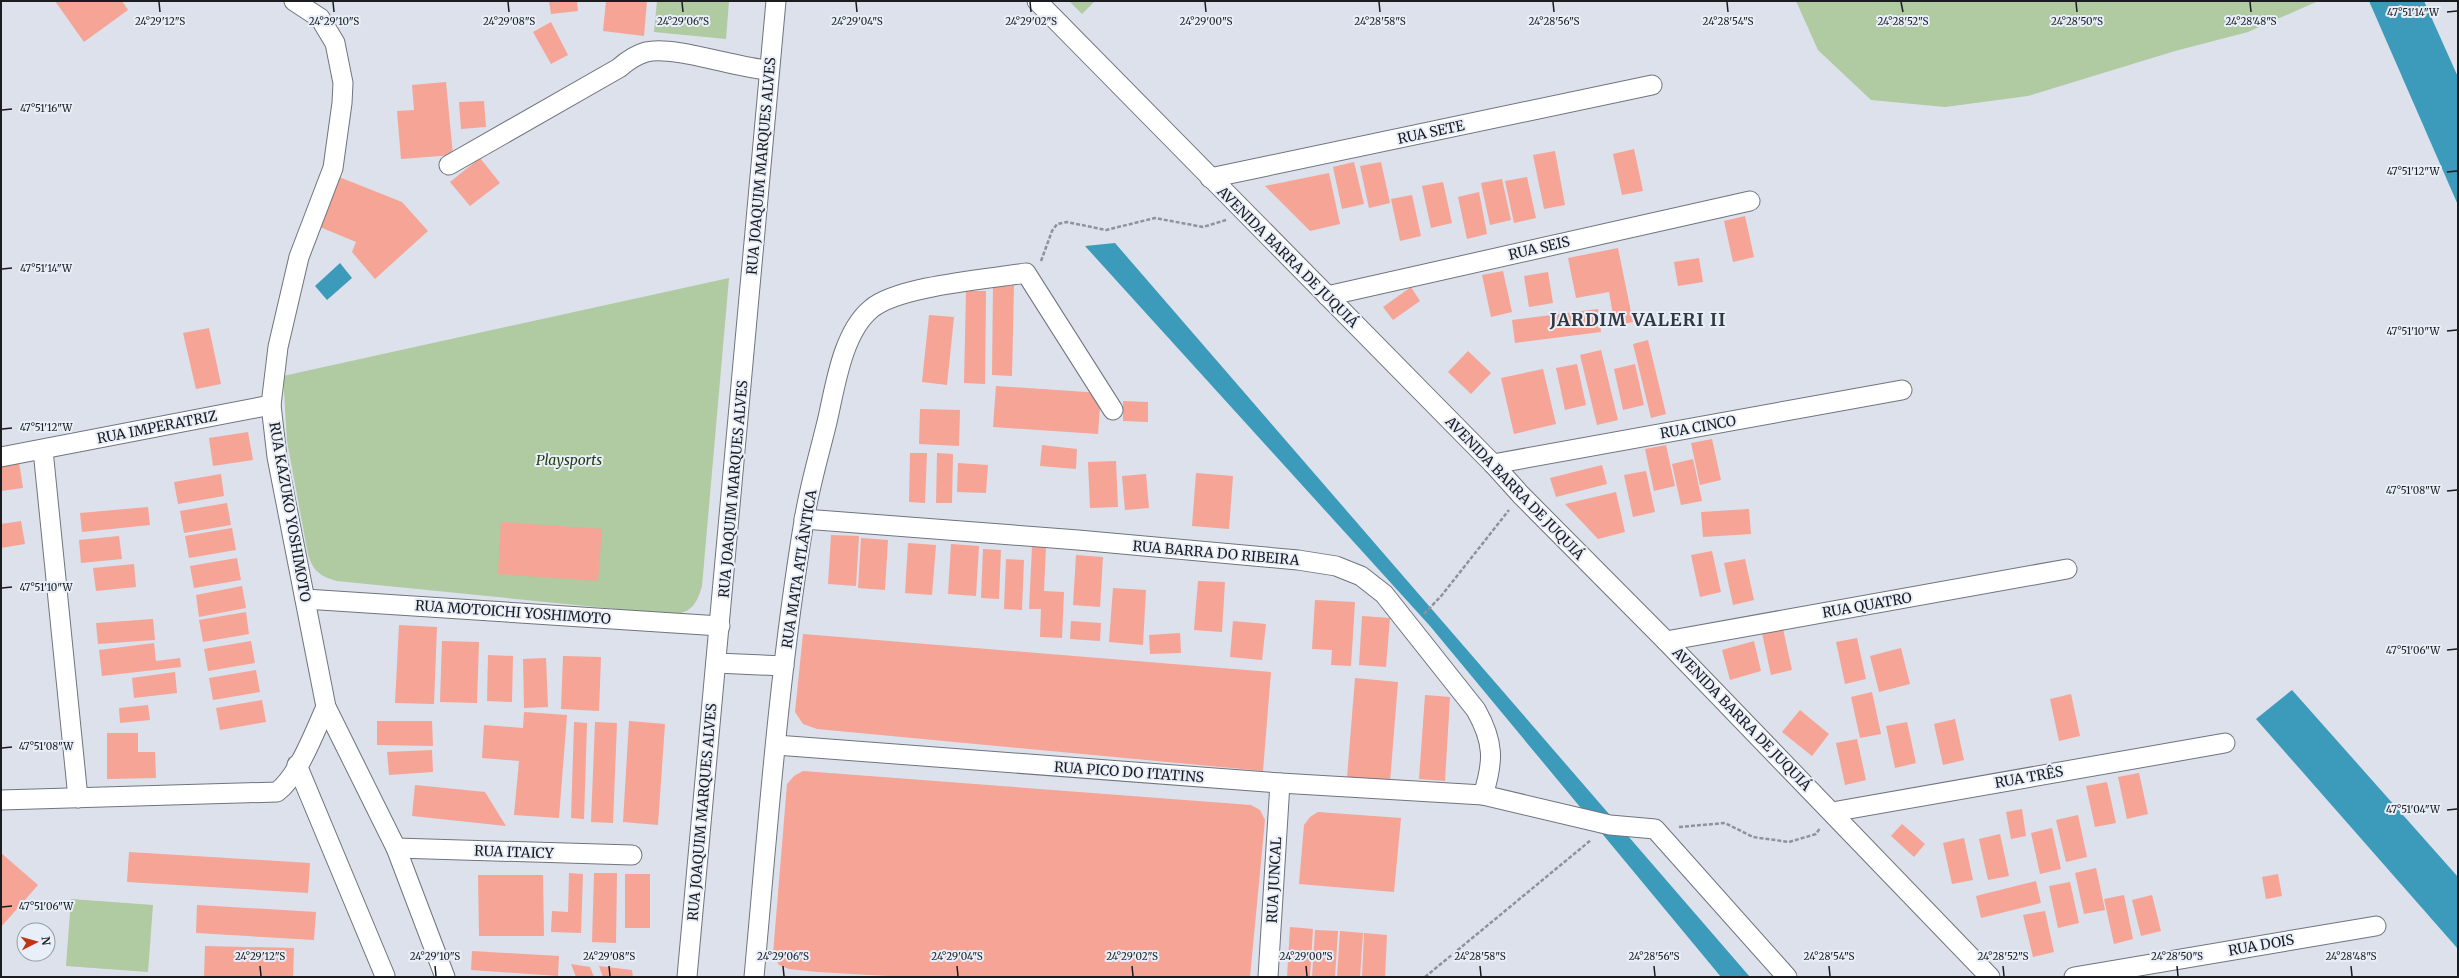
<svg xmlns="http://www.w3.org/2000/svg" width="2459" height="978" font-family="Merriweather,serif">
  <style>
    .green { fill: #b0caa1 }
    .water { fill: #3c9abb }
    .building { fill: #f5a496 }
    .lines { fill: none; stroke-linecap: round; stroke-linejoin: round }
    .minor-casing { stroke: #6f747d; stroke-width: 21 }
    .path { stroke: #8e929a; stroke-width: 2.5; stroke-dasharray: 4 2; stroke-linecap: butt }
    .minor { stroke: #fff; stroke-width: 19 }
    .ticks { fill: none; stroke: #1a1c1f; stroke-width: 1.5 }
    .labels { text-anchor: middle; dominant-baseline: central; stroke-width: 4; stroke-linejoin: round; paint-order: stroke }
    .street-label { font-size: 14px; fill: #1a1c1f; stroke: #e9eff9 }
    .park-label { font-size: 14px; font-style: italic; fill: #223c0e; stroke: #e9eff9 }
    .district-label { font-size: 18px; font-weight: bold; letter-spacing: 1px; fill: #33373f; stroke: #e9eff9 }
    .ticks-label { font-size: 10px; text-anchor: middle; fill: #1a1c1f; stroke: #e9eff9; stroke-width: 4; stroke-linejoin: round; paint-order: stroke }
  </style>
  <rect width="100%" height="100%" fill="#dce1ec"/>
  <g class="green">
    <path d="M657,1H729L726,39L654,32Z"/>
    <path d="M1069,1H1095L1082,14Z"/>
    <path d="M1796,1H2315L2316,2L2248,32L2175,51L2028,96L1945,107L1871,100L1818,50Z"/>
    <path d="M729,278L702,586C696,607 689,615 666,614L337,581C318,576 311,569 307,549L287,441L283,376Z"/>
    <path d="M71,899L153,905L148,972L66,966Z"/>
  </g>
  <g class="water">
    <path d="M2369,1H2424L2458,77V205Z"/>
    <path d="M1115,243L1750,977H1721L1430,626L1085,246Z"/>
    <path d="M340,263L352,278L327,300L315,286Z"/>
    <path d="M2292,690L2458,877V949L2256,719Z"/>
  </g>
  <g class="building">
    <path d="M55,1H122L128,10L84,42Z"/>
    <path d="M549,1H577L578,11L551,14Z"/>
    <path d="M606,1H647L644,36L603,31Z"/>
    <path d="M551,22L568,55L551,64L533,32Z"/>
    <path d="M446,82L453,155L401,159L397,111L414,110L412,85Z"/>
    <path d="M484,101L486,127L461,129L459,102Z"/>
    <path d="M1634,149L1643,191L1622,195L1613,154Z"/>
    <path d="M1555,151L1565,205L1544,209L1533,155Z"/>
    <path d="M480,158L500,183L470,206L450,182Z"/>
    <path d="M1354,162L1364,204L1342,209L1333,167Z"/>
    <path d="M1381,162L1390,203L1369,208L1360,166Z"/>
    <path d="M1329,173L1340,224L1310,231L1265,186Z"/>
    <path d="M339,177L402,202L428,231L375,279L352,252L356,242L320,227Z"/>
    <path d="M1527,177L1536,218L1514,223L1505,181Z"/>
    <path d="M1502,179L1511,220L1490,225L1481,183Z"/>
    <path d="M1443,182L1452,223L1431,228L1422,186Z"/>
    <path d="M1479,192L1487,234L1467,239L1458,197Z"/>
    <path d="M1412,195L1421,236L1400,241L1391,199Z"/>
    <path d="M1745,216L1754,257L1733,262L1724,221Z"/>
    <path d="M1618,248L1633,322L1615,326L1609,292L1576,298L1568,258Z"/>
    <path d="M1699,258L1703,282L1678,286L1674,262Z"/>
    <path d="M1503,271L1512,312L1491,317L1482,275Z"/>
    <path d="M1548,272L1553,303L1529,307L1524,276Z"/>
    <path d="M993,283L1014,284L1012,376L992,375Z"/>
    <path d="M1411,287L1420,301L1393,320L1383,307Z"/>
    <path d="M966,291H986L985,384L964,383Z"/>
    <path d="M1598,309L1601,332L1515,343L1512,320Z"/>
    <path d="M929,315L954,317L947,385L922,382Z"/>
    <path d="M209,328L221,384L196,389L183,333Z"/>
    <path d="M1648,340L1666,414L1651,418L1633,344Z"/>
    <path d="M1601,350L1618,420L1597,425L1580,355Z"/>
    <path d="M1468,351L1491,373L1471,394L1448,372Z"/>
    <path d="M1577,364L1586,405L1565,410L1556,368Z"/>
    <path d="M1635,364L1644,405L1623,410L1614,369Z"/>
    <path d="M1543,369L1556,424L1514,434L1501,378Z"/>
    <path d="M996,386L1101,393L1098,434L993,427Z"/>
    <path d="M1123,401L1148,402V422L1123,421Z"/>
    <path d="M920,409L960,410L959,446L919,444Z"/>
    <path d="M248,432L253,460L213,466L209,438Z"/>
    <path d="M1712,439L1721,480L1700,485L1691,443Z"/>
    <path d="M1042,445L1077,449L1076,469L1040,466Z"/>
    <path d="M1666,445L1675,486L1654,491L1645,449Z"/>
    <path d="M910,453H927L925,503L909,502Z"/>
    <path d="M937,453L953,454L952,503H936Z"/>
    <path d="M1693,459L1702,501L1681,505L1672,464Z"/>
    <path d="M1116,461L1118,507L1090,508L1088,462Z"/>
    <path d="M19,462L23,488L1,491V464Z"/>
    <path d="M958,463L988,465L986,493L957,492Z"/>
    <path d="M1602,465L1607,484L1556,497L1550,478Z"/>
    <path d="M1646,471L1655,512L1633,517L1624,475Z"/>
    <path d="M1196,473L1233,476L1229,529L1192,526Z"/>
    <path d="M221,474L224,496L178,504L174,482Z"/>
    <path d="M1146,474L1149,508L1125,510L1122,476Z"/>
    <path d="M1616,492L1625,532L1598,539L1565,504Z"/>
    <path d="M227,503L231,525L184,533L180,511Z"/>
    <path d="M148,507L150,525L82,532L80,513Z"/>
    <path d="M1749,509L1751,534L1703,537L1701,512Z"/>
    <path d="M21,521L25,544L1,548V524Z"/>
    <path d="M501,522L602,529L598,581L498,574Z"/>
    <path d="M232,528L236,550L189,558L185,536Z"/>
    <path d="M831,535L859,536L856,586L828,584Z"/>
    <path d="M119,536L122,559L81,563L79,540Z"/>
    <path d="M861,538L888,540L885,590L858,588Z"/>
    <path d="M908,543L936,545L932,595L905,593Z"/>
    <path d="M951,544L979,546L976,596L948,594Z"/>
    <path d="M1032,547H1046L1044,591L1064,592L1062,638L1040,637L1041,609H1029Z"/>
    <path d="M983,549L1001,550L999,599L981,598Z"/>
    <path d="M1712,551L1721,592L1700,597L1691,555Z"/>
    <path d="M1076,555L1103,557L1100,607L1073,605Z"/>
    <path d="M237,558L241,580L194,588L190,566Z"/>
    <path d="M1006,559L1024,560L1022,610L1004,609Z"/>
    <path d="M1745,559L1754,600L1733,605L1724,563Z"/>
    <path d="M134,564L136,587L96,591L93,568Z"/>
    <path d="M1198,581L1225,582L1222,632L1194,630Z"/>
    <path d="M242,586L246,608L199,617L196,595Z"/>
    <path d="M1113,588L1146,590L1143,645L1109,642Z"/>
    <path d="M1315,600L1355,602L1351,666L1331,665L1332,650L1312,649Z"/>
    <path d="M246,612L249,634L203,642L199,620Z"/>
    <path d="M1362,616L1390,618L1386,667L1359,665Z"/>
    <path d="M153,619L155,640L98,644L96,623Z"/>
    <path d="M1071,621L1101,623L1100,641L1070,639Z"/>
    <path d="M1233,621L1266,624L1262,660L1230,657Z"/>
    <path d="M399,625L437,627L434,704L395,703Z"/>
    <path d="M1783,629L1792,670L1771,675L1762,633Z"/>
    <path d="M1180,633L1181,653L1150,654L1149,635Z"/>
    <path d="M803,634L1271,672L1263,771L817,729L803,724L795,712Z"/>
    <path d="M1857,638L1866,679L1845,684L1836,642Z"/>
    <path d="M251,641L255,663L208,671L204,649Z"/>
    <path d="M442,641L479,642L477,703L440,702Z"/>
    <path d="M1754,641L1761,671L1730,680L1722,650Z"/>
    <path d="M154,643L156,661L180,658L181,667L102,676L99,650Z"/>
    <path d="M1901,648L1910,684L1879,692L1870,656Z"/>
    <path d="M488,655L513,656L512,702L487,701Z"/>
    <path d="M563,656L601,657L599,711L561,709Z"/>
    <path d="M546,658L548,707L524,708L523,659Z"/>
    <path d="M256,670L260,692L213,700L209,678Z"/>
    <path d="M175,672L177,693L134,698L132,678Z"/>
    <path d="M1355,678L1398,682L1390,782L1347,778Z"/>
    <path d="M1872,692L1881,734L1860,738L1851,697Z"/>
    <path d="M2071,694L2080,736L2059,741L2050,699Z"/>
    <path d="M1425,695L1450,697L1445,781L1419,779Z"/>
    <path d="M262,700L266,722L220,730L216,708Z"/>
    <path d="M148,705L150,720L120,723L119,708Z"/>
    <path d="M1800,710L1829,734L1812,756L1782,732Z"/>
    <path d="M524,712L567,715L559,818L514,815L519,761L482,758L484,725L523,728Z"/>
    <path d="M1955,719L1964,760L1943,765L1934,724Z"/>
    <path d="M377,721H432L433,746L377,745Z"/>
    <path d="M629,721L665,724L658,825L623,822Z"/>
    <path d="M574,722L587,723L584,819L571,818Z"/>
    <path d="M595,722L617,723L613,823L591,822Z"/>
    <path d="M1907,722L1916,763L1895,768L1886,726Z"/>
    <path d="M107,733H138V752H155L156,778L107,779Z"/>
    <path d="M1857,739L1866,780L1845,785L1836,743Z"/>
    <path d="M432,750L433,772L389,775L387,752Z"/>
    <path d="M803,771L1251,805L1260,810L1265,820L1250,977H905L817,972L789,969L779,965L773,954L787,784L794,776Z"/>
    <path d="M2139,773L2148,814L2127,819L2118,777Z"/>
    <path d="M2107,782L2116,823L2095,827L2086,786Z"/>
    <path d="M415,785L485,792L506,826L412,816Z"/>
    <path d="M2022,809L2026,836L2011,839L2006,812Z"/>
    <path d="M1318,812L1401,818L1394,892L1299,884L1304,825L1310,817Z"/>
    <path d="M2078,815L2087,857L2066,862L2056,820Z"/>
    <path d="M1902,824L1925,844L1914,857L1891,836Z"/>
    <path d="M2052,828L2061,869L2040,874L2031,833Z"/>
    <path d="M2000,834L2009,876L1988,880L1979,839Z"/>
    <path d="M1964,838L1973,880L1952,884L1943,843Z"/>
    <path d="M129,852L310,863L308,893L127,882Z"/>
    <path d="M1,853L38,885L1,927Z"/>
    <path d="M2096,868L2105,910L2084,914L2075,873Z"/>
    <path d="M569,873L583,874L581,933L551,932L552,911L568,912Z"/>
    <path d="M594,873H617L616,943L592,942Z"/>
    <rect x="625" y="874" width="25" height="54"/>
    <path d="M2278,874L2282,896L2266,899L2262,877Z"/>
    <path d="M478,875H543L544,936H479Z"/>
    <path d="M2036,881L2041,903L1981,918L1976,896Z"/>
    <path d="M2070,882L2079,923L2058,928L2049,886Z"/>
    <path d="M2124,895L2133,939L2114,944L2104,899Z"/>
    <path d="M2152,895L2161,931L2141,936L2132,900Z"/>
    <path d="M197,905L316,912L314,940L196,933Z"/>
    <path d="M2045,911L2054,952L2033,957L2023,915Z"/>
    <path d="M1290,927L1313,929L1310,977H1287Z"/>
    <path d="M1315,930L1338,931L1335,977H1312Z"/>
    <path d="M1340,931L1363,933L1360,977H1337Z"/>
    <path d="M1364,933L1387,935L1385,977H1362Z"/>
    <path d="M205,946L294,948L293,977H204Z"/>
    <path d="M472,951L559,956L558,976L471,970Z"/>
    <path d="M571,964L590,967L594,977H576Z"/>
    <path d="M599,966L632,970L633,977H603Z"/>
  </g>
  <g class="lines">
    <defs>
      <g id="minor">
        <path d="M294,1L320,18L335,43L343,83L342,103L333,168L299,257L278,347L271,405L277,457L326,707L396,848L445,977"/>
        <path d="M1037,1L1493,464L1521,495L1666,641L1990,977"/>
        <path d="M449,165L619,68C627,61 635,55 646,52C673,45 737,68 769,70"/>
        <path d="M1210,178L1652,85"/>
        <path d="M1327,296L1750,201"/>
        <path d="M43,450L78,798"/>
        <path d="M1,457L271,405"/>
        <path d="M1493,464L1902,390"/>
        <path d="M804,519L1078,540L1298,560L1336,566L1361,576L1384,594L1476,710C1494,742 1494,761 1483,795"/>
        <path d="M305,599L720,626"/>
        <path d="M1666,641L2067,569"/>
        <path d="M716,663L784,666"/>
        <path d="M776,745L1280,783L1483,795L1610,825L1655,829L1787,977"/>
        <path d="M297,765L385,976"/>
        <path d="M1,800L277,792C299,775 314,733 326,707"/>
        <path d="M1832,812L2225,743"/>
        <path d="M396,848L632,855"/>
        <path d="M687,977L776,1"/>
        <path d="M754,977C768,825 779,672 804,521C809,488 819,455 827,422C835,388 842,333 871,309C897,286 989,279 1026,273L1113,410"/>
        <path d="M1268,977L1280,783"/>
        <path d="M2074,977L2376,926"/>
      </g>
    </defs>
    <use href="#minor" class="minor-casing"/>
    <g class="path">
      <path d="M1041,261L1052,231L1057,224L1067,222L1106,230L1155,218L1203,227L1226,220"/>
      <path d="M1424,614L1442,595L1509,510"/>
      <path d="M1679,827L1725,823L1753,837L1789,842L1816,834L1820,828"/>
      <path d="M1425,977L1591,840"/>
    </g>
    <use href="#minor" class="minor"/>
  </g>
  <path class="ticks" d="M159,2L160,12M333,2L334,12M508,2L509,12M682,2L683,12M856,2L857,12M1030,2L1031,12M1205,2L1206,12M1379,2L1380,12M1553,2L1554,12M1727,2L1728,12M1901,2L1903,12M2076,2L2077,12M2250,2L2251,12M2447,12L2457,11M2,110L12,109M2447,172L2457,171M2,269L12,268M2447,331L2457,330M2,429L12,428M2447,491L2457,490M2,588L12,587M2447,650L2457,649M2,748L12,747M2447,810L2457,809M2,907L12,906M260,966L261,976M435,966L436,976M609,966L610,976M783,966L784,976M957,966L958,976M1132,966L1133,976M1306,966L1307,976M1480,966L1481,976M1654,966L1655,976M1829,966L1830,976M2003,966L2004,976M2177,966L2178,976M2351,966L2352,976"/>
  <g class="labels">
    <g class="street-label">
      <text transform="translate(1431 132) rotate(-12)">RUA SETE</text>
      <text transform="translate(761 166) rotate(-85)">RUA JOAQUIM MARQUES ALVES</text>
      <text transform="translate(1539 248) rotate(-13)">RUA SEIS</text>
      <text transform="translate(1288 257) rotate(45)">AVENIDA BARRA DE JUQUIÁ</text>
      <text transform="translate(157 427) rotate(-11)">RUA IMPERATRIZ</text>
      <text transform="translate(1698 427) rotate(-10)">RUA CINCO</text>
      <text transform="translate(1515 488) rotate(46)">AVENIDA BARRA DE JUQUIÁ</text>
      <text transform="translate(733 489) rotate(-85)">RUA JOAQUIM MARQUES ALVES</text>
      <text transform="translate(290 512) rotate(80)">RUA KAZUKO YOSHIMOTO</text>
      <text transform="translate(1216 553) rotate(5)">RUA BARRA DO RIBEIRA</text>
      <text transform="translate(799 569) rotate(-81)">RUA MATA ATLÂNTICA</text>
      <text transform="translate(1867 605) rotate(-10)">RUA QUATRO</text>
      <text transform="translate(513 612) rotate(4)">RUA MOTOICHI YOSHIMOTO</text>
      <text transform="translate(1742 719) rotate(46)">AVENIDA BARRA DE JUQUIÁ</text>
      <text transform="translate(1129 772) rotate(4)">RUA PICO DO ITATINS</text>
      <text transform="translate(2029 777) rotate(-10)">RUA TRÊS</text>
      <text transform="translate(702 812) rotate(-85)">RUA JOAQUIM MARQUES ALVES</text>
      <text transform="translate(514 852) rotate(2)">RUA ITAICY</text>
      <text transform="translate(1274 880) rotate(-87)">RUA JUNCAL</text>
      <text transform="translate(2261 945) rotate(-10)">RUA DOIS</text>
    </g>
    <g class="park-label">
      <text x="569" y="460">Playsports</text>
    </g>
    <g class="district-label">
      <text x="1638" y="319">JARDIM VALERI II</text>
    </g>
  </g>
  <g class="ticks-label">
    <text x="2413" y="16">47°51'14"W</text>
    <text x="160" y="25">24°29'12"S</text>
    <text x="334" y="25">24°29'10"S</text>
    <text x="509" y="25">24°29'08"S</text>
    <text x="683" y="25">24°29'06"S</text>
    <text x="857" y="25">24°29'04"S</text>
    <text x="1031" y="25">24°29'02"S</text>
    <text x="1206" y="25">24°29'00"S</text>
    <text x="1380" y="25">24°28'58"S</text>
    <text x="1554" y="25">24°28'56"S</text>
    <text x="1728" y="25">24°28'54"S</text>
    <text x="1903" y="25">24°28'52"S</text>
    <text x="2077" y="25">24°28'50"S</text>
    <text x="2251" y="25">24°28'48"S</text>
    <text x="46" y="112">47°51'16"W</text>
    <text x="2413" y="175">47°51'12"W</text>
    <text x="46" y="272">47°51'14"W</text>
    <text x="2413" y="335">47°51'10"W</text>
    <text x="46" y="431">47°51'12"W</text>
    <text x="2413" y="494">47°51'08"W</text>
    <text x="46" y="591">47°51'10"W</text>
    <text x="2413" y="654">47°51'06"W</text>
    <text x="46" y="750">47°51'08"W</text>
    <text x="2413" y="813">47°51'04"W</text>
    <text x="46" y="910">47°51'06"W</text>
    <text x="260" y="960">24°29'12"S</text>
    <text x="435" y="960">24°29'10"S</text>
    <text x="609" y="960">24°29'08"S</text>
    <text x="783" y="960">24°29'06"S</text>
    <text x="957" y="960">24°29'04"S</text>
    <text x="1132" y="960">24°29'02"S</text>
    <text x="1306" y="960">24°29'00"S</text>
    <text x="1480" y="960">24°28'58"S</text>
    <text x="1654" y="960">24°28'56"S</text>
    <text x="1829" y="960">24°28'54"S</text>
    <text x="2003" y="960">24°28'52"S</text>
    <text x="2177" y="960">24°28'50"S</text>
    <text x="2351" y="960">24°28'48"S</text>
  </g>
  <rect width="2459" height="978" fill="none" stroke="#1a1c1f" stroke-width="4"/>
  <g transform="translate(36 942) rotate(84)"><circle r="19" fill="#e9eff9" stroke="#969ba2"/>
  <path d="M0-3L7 15L0 10L-7 15Z" fill="#bf3516"/>
  <text y="-6" font-size="11" font-weight="bold" text-anchor="middle" fill="#1a1c1f">N</text>
  </g>
</svg>
